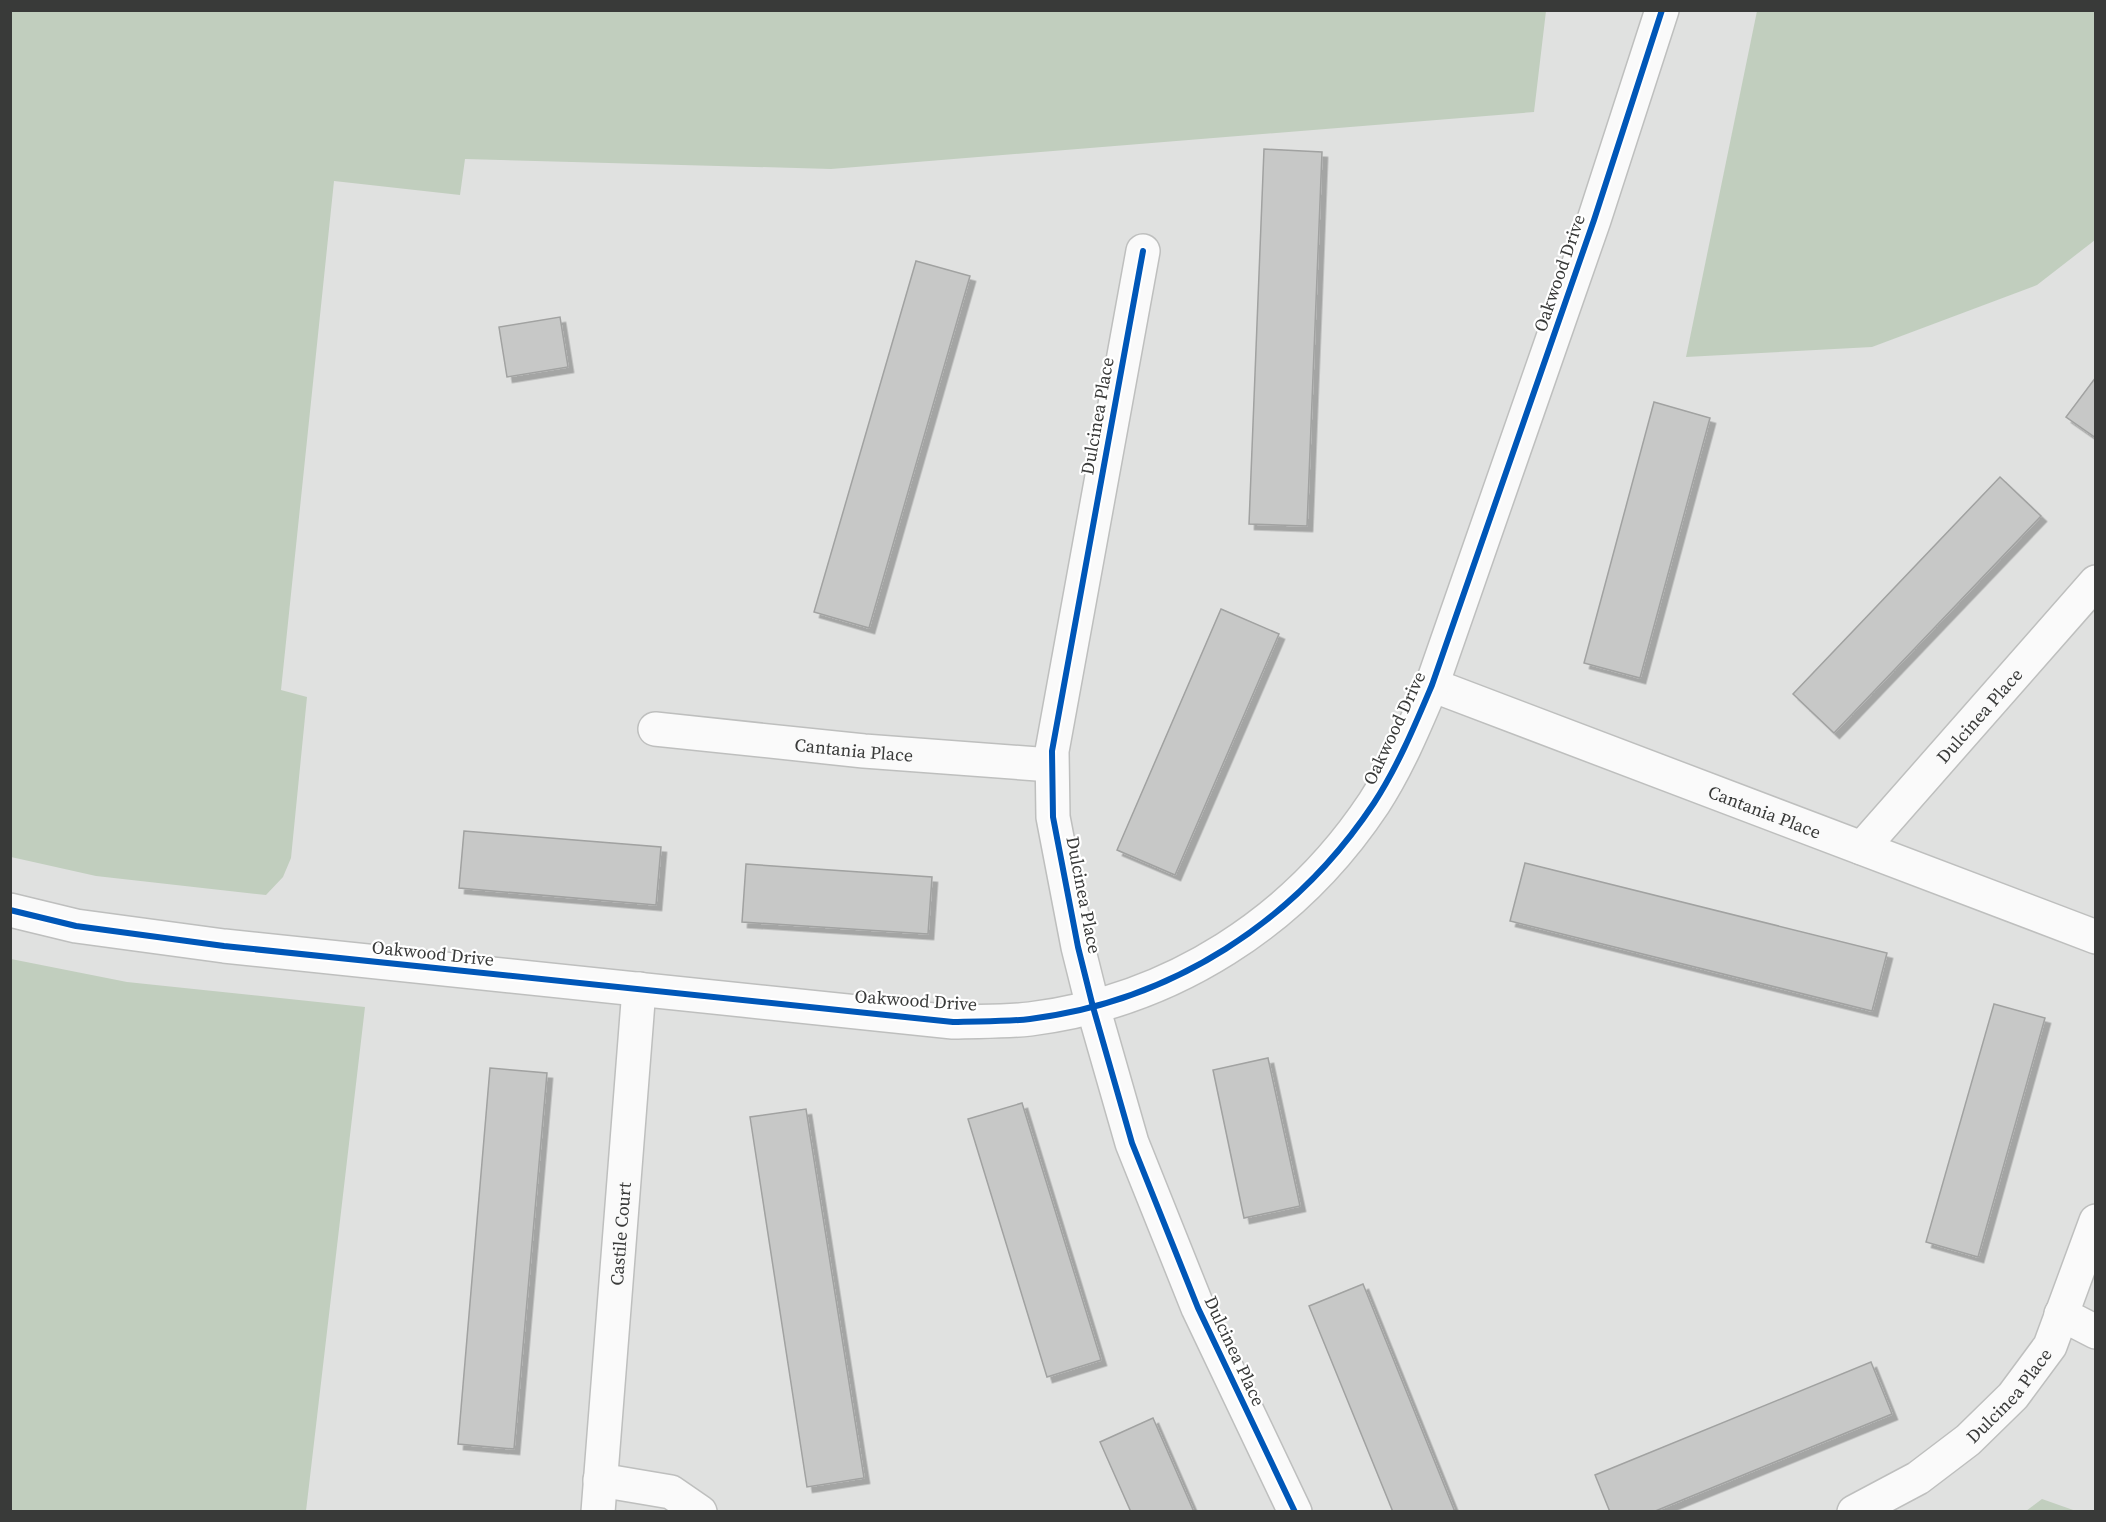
<svg xmlns="http://www.w3.org/2000/svg" width="2106" height="1522" font-family="'Source Serif 4',serif">
  <style>
    .green { fill: #c1cebe }
    .building { fill: #c7c8c7; stroke: #a1a2a1; stroke-width: 1.5; filter: url(#shadow) }
    .lines { fill: none; stroke-linecap: round; stroke-linejoin: round }
    .minor-casing { stroke: #bebfbe; stroke-width: 36 }
    .minor { stroke: #fafafa; stroke-width: 33 }
    .cycleway-casing { stroke: #fff; stroke-width: 10 }
    .cycleway { stroke: #0057b8; stroke-width: 6 }
    .labels { text-anchor: middle; dominant-baseline: central; stroke-width: 4.5; stroke-linejoin: round; paint-order: stroke }
    .street-label { font-size: 18px; fill: #393a39; stroke: #fff }
  </style>
  <defs>
    <filter id="shadow"><feDropShadow dx="5.5" dy="5.5" stdDeviation="0" flood-color="#0004"/></filter>
  </defs>
  <rect width="100%" height="100%" fill="#e0e1e0"/>
  <g class="green">
    <path d="M10,11L11,10L1546,11L1534,112L831,169L465,159L460,195L334,181L281,690L307,697L291,858L283,877L266,895L96,876L11,857Z"/>
    <path d="M1757,11H2095V240L2037,285L1872,347L1686,357Z"/>
    <path d="M11,959L127,982L365,1007L306,1511H11Z"/>
    <path d="M2042,1499L2076,1511H2026Z"/>
  </g>
  <g class="building">
    <path d="M1264,149L1322,152L1307,526L1249,524Z"/>
    <path d="M916,261L970,276L869,628L814,612Z"/>
    <path d="M560,317L568,367L507,377L499,327Z"/>
    <path d="M2096,377V438L2066,417Z"/>
    <path d="M1654,402L1710,418L1640,678L1584,663Z"/>
    <path d="M2000,477L2041,516L1834,733L1793,694Z"/>
    <path d="M1221,609L1279,634L1175,875L1117,850Z"/>
    <path d="M464,831L661,847L656,905L459,888Z"/>
    <path d="M1525,863L1887,953L1872,1011L1510,921Z"/>
    <path d="M746,864L932,877L928,934L742,922Z"/>
    <path d="M1994,1004L2045,1018L1978,1257L1926,1242Z"/>
    <path d="M1268,1058L1300,1206L1244,1218L1213,1070Z"/>
    <path d="M490,1068L547,1073L514,1449L458,1444Z"/>
    <path d="M1022,1103L1101,1360L1047,1377L968,1119Z"/>
    <path d="M806,1109L864,1478L807,1487L750,1117Z"/>
    <path d="M1363,1284L1455,1512H1393L1309,1306Z"/>
    <path d="M1871,1362L1892,1414L1653,1512H1610L1595,1475Z"/>
    <path d="M1153,1418L1194,1512H1131L1100,1442Z"/>
  </g>
  <g class="lines">
    <defs>
      <g id="minor">
        <path d="M1143,251L1052,751L1053,817L1078,947L1093,1007L1132,1143L1198,1308L1295,1512"/>
        <path id="s1" d="M1432,685L2096,937"/>
        <path id="s2" d="M655,729L864,751L1051,765"/>
        <path id="s3" d="M1862,848L2096,582"/>
        <path d="M10,910L76,926L224,946L953,1022C978,1021 1005,1022 1030,1019C1172,1001 1295,922 1374,803C1398,766 1415,725 1432,685L1594,220L1662,10"/>
        <path d="M2061,1314L2096,1332"/>
        <path d="M600,1480L671,1492L700,1512"/>
        <path id="s4" d="M598,1512L639,989"/>
        <path id="s5" d="M1854,1512L1918,1478L1968,1440L2013,1396L2050,1346L2096,1221"/>
      </g>
    </defs>
    <use href="#minor" class="minor-casing"/>
    <use href="#minor" class="minor"/>
    <defs>
      <g id="cycleway">
        <path d="M1143,251L1052,751L1053,817L1078,947L1093,1007L1132,1143L1198,1308L1295,1512"/>
        <path d="M10,910L76,926L224,946L953,1022C978,1021 1005,1022 1030,1019C1172,1001 1295,922 1374,803C1398,766 1415,725 1432,685L1594,220L1662,10"/>
      </g>
    </defs>
    <use href="#cycleway" class="cycleway-casing"/>
    <use href="#cycleway" class="cycleway"/>
  </g>
  <g class="labels">
    <g class="street-label">
      <text transform="translate(1559 273) rotate(-71)">Oakwood Drive</text>
      <text transform="translate(1097 416) rotate(-80)">Dulcinea Place</text>
      <text stroke="none"><textPath href="#s3" startOffset="177">Dulcinea Place</textPath></text>
      <text transform="translate(1394 728) rotate(-65)">Oakwood Drive</text>
      <text stroke="none"><textPath href="#s2" startOffset="200">Cantania Place</textPath></text>
      <text stroke="none"><textPath href="#s1" startOffset="356">Cantania Place</textPath></text>
      <text transform="translate(1084 895) rotate(79)">Dulcinea Place</text>
      <text transform="translate(433 953) rotate(6)">Oakwood Drive</text>
      <text transform="translate(916 1000) rotate(4)">Oakwood Drive</text>
      <text stroke="none"><textPath href="#s4" startOffset="279">Castile Court</textPath></text>
      <text transform="translate(1235 1351) rotate(65)">Dulcinea Place</text>
      <text stroke="none"><textPath href="#s5" startOffset="196">Dulcinea Place</textPath></text>
    </g>
  </g>
  <rect width="2106" height="1522" fill="none" stroke="#393a39" stroke-width="24"/>
</svg>
